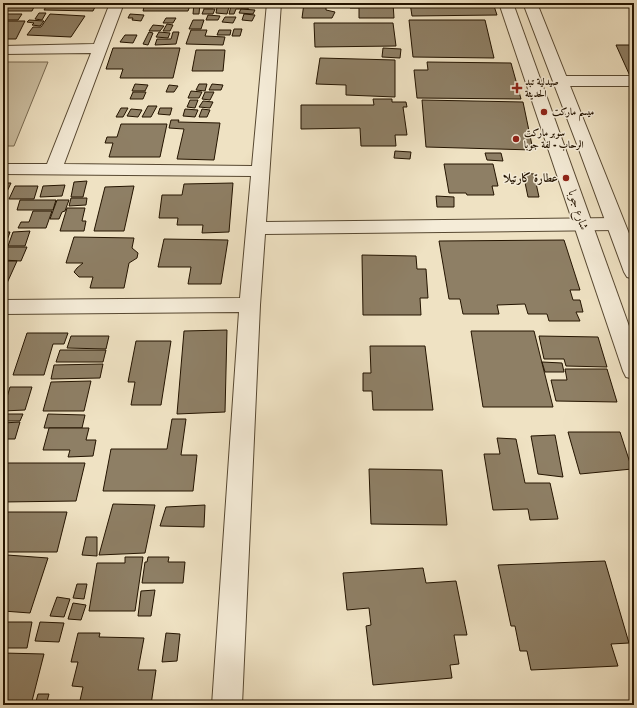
<svg xmlns="http://www.w3.org/2000/svg" width="637" height="708" font-family="'IM FELL DW Pica',Amiri,serif">
  <style>
    .green { fill: #ccbfa2; stroke: #786a51 }
    .building { fill: #8e7f65; stroke: #241400 }
    .lines { fill: none; stroke-linecap: round; stroke-linejoin: round }
    .minor-casing { stroke: #574831; stroke-width: 2 }
    .tertiary-casing { stroke: #574831; stroke-width: 2 }
    .minor { fill: #f5ecd8; fill-rule: evenodd }
    .tertiary { fill: #f5ecd8; fill-rule: evenodd }
    .poi-dot { fill: #8f2418; stroke: #f5ecd8; stroke-width: 1.5 }
    .labels { text-anchor: middle; dominant-baseline: central; stroke-width: 3; stroke-linejoin: round; paint-order: stroke }
    .far-poi-label { font-size: 10px; font-weight: bold; fill: #241400; stroke: #f5ecd8; text-anchor: start }
    .poi-label { font-size: 12px; font-weight: bold; fill: #241400; stroke: #f5ecd8; text-anchor: end }
    .street-label { font-size: 12px; fill: #241400; stroke: #f5ecd8 }
  </style>
  <rect width="100%" height="100%" fill="#efe2c3"/>
  <filter id="stains"><feTurbulence type="fractalNoise" baseFrequency=".005" numOctaves="4"/><feColorMatrix values="0 0 0 0 .2 0 0 0 0 .09 0 0 0 0 .02 0 0 0 .5 -.17"/></filter>
  <radialGradient id="worn" r=".72"><stop offset=".6" stop-color="#630" stop-opacity="0"/><stop offset="1" stop-color="#630" stop-opacity=".3"/></radialGradient>
  <path class="green" d="M3,62H48L14,146H3Z"/>
  <g class="building">
    <path d="M3,3H36L32,11H3Z"/>
    <path d="M48,3H97L93,11L44,10Z"/>
    <path d="M142,3H191L188,11H143L144,7H141Z"/>
    <path d="M194,3H200L199,14H193Z"/>
    <path d="M205,3H215L213,8H203Z"/>
    <path d="M238,3H250L248,9H236L234,14H229L231,6H237Z"/>
    <path d="M304,3H326V10L335,12L332,18H302Z"/>
    <path d="M350,3H393L394,18H359V8H350Z"/>
    <path d="M410,3H493L497,15L412,16Z"/>
    <path d="M603,3H634V6H605Z"/>
    <path d="M217,7H229L227,14L216,13Z"/>
    <path d="M204,9H215L213,14H202Z"/>
    <path d="M241,9L255,10L253,14L239,13Z"/>
    <path d="M39,13H46L42,20L35,19Z"/>
    <path d="M5,14H22L18,20H3Z"/>
    <path d="M50,14L85,16L71,37L27,35L33,27H41Z"/>
    <path d="M130,14L144,15L141,21L132,20L133,18H128Z"/>
    <path d="M244,14L255,15L252,21L242,20Z"/>
    <path d="M208,15L220,16L218,20H206Z"/>
    <path d="M225,17H236L233,23L222,22Z"/>
    <path d="M166,18H176L173,23H163Z"/>
    <path d="M29,20L44,21L40,26L32,25L34,23L27,22Z"/>
    <path d="M193,20H204L201,29H189Z"/>
    <path d="M409,20H485L494,58L413,57Z"/>
    <path d="M6,21H25L16,39H3V27Z"/>
    <path d="M314,23H393L396,46L315,47Z"/>
    <path d="M167,24L173,25L170,31H163Z"/>
    <path d="M153,25L164,26L160,31H149Z"/>
    <path d="M234,29H242L240,36H232Z"/>
    <path d="M191,30H207L205,36L225,37L223,45L186,44Z"/>
    <path d="M219,30H231L230,35H217Z"/>
    <path d="M149,32L153,33L148,45L143,44Z"/>
    <path d="M159,32L170,33L168,38L156,37Z"/>
    <path d="M173,32H179L176,44L155,45L157,39H171Z"/>
    <path d="M125,35H137L133,43L120,42Z"/>
    <path d="M616,45H634V76H630Z"/>
    <path d="M113,48H180L173,78H120L123,69H106Z"/>
    <path d="M383,48L401,49L400,58L382,57Z"/>
    <path d="M196,50H225L223,71H192Z"/>
    <path d="M320,58L395,60V97L346,95V85L316,84Z"/>
    <path d="M427,62L511,63L521,99L417,98L414,70H428Z"/>
    <path d="M135,84L148,85L145,91H132Z"/>
    <path d="M199,84H207L205,91L196,90Z"/>
    <path d="M212,84L223,85L221,90H209Z"/>
    <path d="M169,85L178,86L174,92H166Z"/>
    <path d="M191,91L202,92L199,98H188Z"/>
    <path d="M133,92H146L143,99H130Z"/>
    <path d="M205,92H214L210,100L202,99Z"/>
    <path d="M373,99H392V102H406L407,107H403L407,135H395L396,146H361L360,128L301,129V105H374Z"/>
    <path d="M190,100H198L195,108L187,107Z"/>
    <path d="M422,100L523,102L533,150L426,147Z"/>
    <path d="M203,101L213,102L210,108L199,107Z"/>
    <path d="M148,106H157L151,117H142Z"/>
    <path d="M121,108H128L123,117H116Z"/>
    <path d="M160,108H172L170,115L158,114Z"/>
    <path d="M131,109L142,110L138,117L127,116Z"/>
    <path d="M185,109L198,110L195,117L183,116Z"/>
    <path d="M202,109L210,110L207,117H199Z"/>
    <path d="M171,120H179L178,122L220,123L214,160L177,159L184,129L169,128Z"/>
    <path d="M121,124H167L160,157H109L113,143H105L107,137H117Z"/>
    <path d="M395,151L411,152L410,159L394,158Z"/>
    <path d="M485,153H501L503,161L487,160Z"/>
    <path d="M444,164H493L498,186H492L494,195H467L466,193H449Z"/>
    <path d="M523,173L534,174L539,197H528Z"/>
    <path d="M87,181L83,197H71L74,182Z"/>
    <path d="M3,183H11L3,200Z"/>
    <path d="M233,183L229,232L202,233L203,225H177L178,218H159L162,195H182L184,184Z"/>
    <path d="M65,185L62,196L40,197L43,186Z"/>
    <path d="M15,186H38L34,199H9Z"/>
    <path d="M134,186L124,231H94L105,187Z"/>
    <path d="M436,196L454,197V207H437Z"/>
    <path d="M71,198H87L86,205L69,206Z"/>
    <path d="M20,200H56L53,210H17Z"/>
    <path d="M57,200H69L65,211L62,212L59,219H50Z"/>
    <path d="M67,208H85L82,221H86L84,231H60Z"/>
    <path d="M33,211H52L46,228H18L21,222H29Z"/>
    <path d="M30,231L25,246H8L13,232Z"/>
    <path d="M3,232H10L5,246H3Z"/>
    <path d="M74,237L134,238L132,248L138,253L137,258L129,263L124,288H90L93,277H79L74,272L77,268L83,263H66Z"/>
    <path d="M164,239L228,240L221,284H188L191,267H158Z"/>
    <path d="M564,240L580,290H570L573,300H580L583,312H576L580,321H549L547,314H528L525,304L497,305L499,314H463L460,299H449L439,241Z"/>
    <path d="M3,247H27L21,261L3,260Z"/>
    <path d="M362,255L416,256L417,269H426L428,298H420L421,315H363Z"/>
    <path d="M3,261H17L3,292Z"/>
    <path d="M227,330L225,412L177,414L184,331Z"/>
    <path d="M471,331H534L553,407H483Z"/>
    <path d="M27,333H68L64,344H53L44,375H13Z"/>
    <path d="M71,336H109L106,349L67,348Z"/>
    <path d="M539,336L598,337L607,367L566,366L564,359H544Z"/>
    <path d="M136,341H171L161,405H131L135,382H128Z"/>
    <path d="M370,346H425L433,410H373L372,391H363V373H371Z"/>
    <path d="M60,350H106L103,362H56Z"/>
    <path d="M542,362L562,363L564,372H545Z"/>
    <path d="M103,364L100,378L51,379L54,365Z"/>
    <path d="M565,369H607L617,402L556,401L551,380H567Z"/>
    <path d="M91,381L84,411H43L51,382Z"/>
    <path d="M10,387H32L25,410L3,411Z"/>
    <path d="M3,414H23L20,421H3Z"/>
    <path d="M48,414L85,415L82,428H44Z"/>
    <path d="M172,419H186L181,455H197L193,491H103L111,449H167Z"/>
    <path d="M20,422L15,439H3V423Z"/>
    <path d="M49,428H89L86,440H96L93,456L68,457L70,450H43Z"/>
    <path d="M568,432H620L632,469L580,474Z"/>
    <path d="M555,435L563,477L538,474L531,436Z"/>
    <path d="M497,438L516,439L525,483H550L558,519L530,520L528,509L493,510L484,454H500Z"/>
    <path d="M3,463H85L76,501L3,502Z"/>
    <path d="M369,469L442,470L447,525L371,524Z"/>
    <path d="M113,504L155,505L145,553L99,555Z"/>
    <path d="M205,505L204,527L160,526L166,507Z"/>
    <path d="M3,512H67L57,552H3Z"/>
    <path d="M86,537H97V556L82,555Z"/>
    <path d="M7,555L48,558L30,613L3,611V567Z"/>
    <path d="M125,557H143L135,611H89L97,563H125Z"/>
    <path d="M148,557H169L168,562H185L183,583H142L145,562H147Z"/>
    <path d="M605,561L629,643L611,644L618,666L531,670L527,651H520L515,626H511L498,565Z"/>
    <path d="M423,568L426,583L456,581L467,635H454L459,664L450,665L452,678L373,685L366,626L371,625L369,608L347,610L343,573Z"/>
    <path d="M77,584H87L84,599L73,598Z"/>
    <path d="M155,590L151,616H138L141,591Z"/>
    <path d="M57,597L70,599L64,617L50,616Z"/>
    <path d="M73,603L86,605L81,620L68,619Z"/>
    <path d="M3,622H32L27,648H3Z"/>
    <path d="M40,622L64,623L59,642L35,641Z"/>
    <path d="M78,633H100L99,637L144,638L138,670H156L151,705H79L83,687L72,686L78,662H71Z"/>
    <path d="M166,633L180,634L177,661L162,662Z"/>
    <path d="M3,653L44,654L31,705H3Z"/>
    <path d="M38,694H49L46,705H35Z"/>
  </g>
  <g class="lines">
    <defs>
      <g id="minor">
        <path d="M110,3H124L64,164L252,166L267,3H281L266,222L615,218L622,220L624,224L622,228L615,230L265,234L260,305L242,705H212L239,312L3,314V300L240,298L251,176L3,174V164H47L91,53L3,54V46L94,44Z"/>
        <path d="M561,76H634V86H561L556,84L553,81L556,78Z"/>
      </g>
      <g id="tertiary">
        <path d="M499,3H513L634,340V379L626,377L623,371Z"/>
        <path d="M523,3H537L634,246V279L627,277L624,272L578,147Z"/>
      </g>
    </defs>
    <use href="#minor" class="minor-casing"/>
    <use href="#tertiary" class="tertiary-casing"/>
    <use href="#minor" class="minor"/>
    <use href="#tertiary" class="tertiary"/>
  </g>
  <g class="poi-dot">
    <path d="M515 82h4v4h4v4h-4v4h-4v-4h-4v-4h4z"/>
    <circle cx="544" cy="112" r="4"/>
    <circle cx="516" cy="139" r="4"/>
    <circle cx="566" cy="178" r="4"/>
  </g>
  <g class="labels">
    <g class="far-poi-label">
      <text x="525" y="82">صيدلية تبد<tspan x="525" dy="12">الحديثة</tspan></text>
      <text x="552" y="112">ميسم ماركت</text>
      <text x="524" y="133">سوبر ماركت<tspan x="524" dy="12">الرحاب - لفة جوبا</tspan></text>
    </g>
    <g class="poi-label">
      <text x="558" y="178">عطارة كارتيلا</text>
    </g>
    <g class="street-label">
      <text transform="translate(578 210) rotate(72)">شارع جوبا</text>
    </g>
  </g>
  <rect width="637" height="708" fill="none" stroke="#efe2c3" stroke-width="16"/>
  <rect x="4" y="4" width="629" height="700" fill="none" stroke="#241400" stroke-width="2"/>
  <rect x="8" y="8" width="621" height="692" fill="none" stroke="#241400"/>
  <rect width="100%" height="100%" filter="url(#stains)"/>
  <rect width="100%" height="100%" fill="url(#worn)"/>
</svg>
